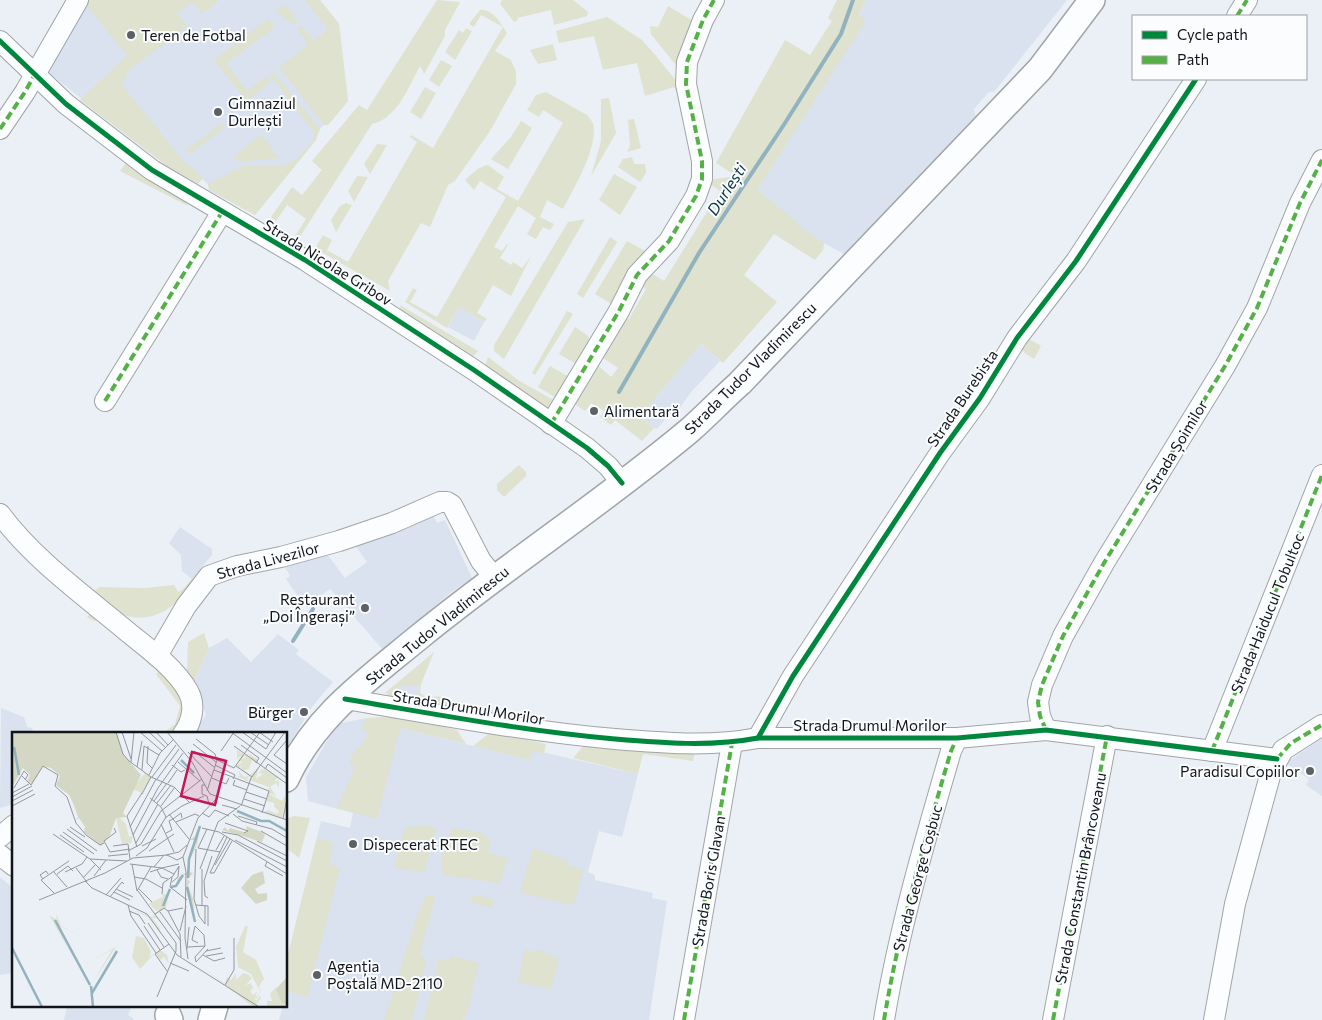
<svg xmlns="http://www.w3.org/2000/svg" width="1322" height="1020" font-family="Commissioner,sans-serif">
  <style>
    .built { fill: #d9e2ee }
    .green { fill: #dee2cf }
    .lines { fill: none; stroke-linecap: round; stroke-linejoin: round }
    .stream { stroke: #91b2be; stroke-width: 4 }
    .minor-casing { stroke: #a1a5a9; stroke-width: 22 }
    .major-casing { stroke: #a1a5a9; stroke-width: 28 }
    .minor { stroke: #fcfdfe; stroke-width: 20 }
    .major { stroke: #fcfdfe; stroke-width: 25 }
    .quiet { stroke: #54b145; stroke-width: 4; stroke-dasharray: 8 4; stroke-linecap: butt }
    .cycleway-casing { stroke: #fafcfe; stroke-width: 8 }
    .cycleway { stroke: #00873e; stroke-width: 5 }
    .poi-dot { fill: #5d6166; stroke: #fafcfe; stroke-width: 2 }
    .labels { text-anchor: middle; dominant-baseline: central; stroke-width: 4; stroke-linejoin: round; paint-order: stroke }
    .poi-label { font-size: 15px; fill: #111418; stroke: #fafcfe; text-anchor: start }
    .street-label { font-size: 15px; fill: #111418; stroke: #fafcfe }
    .water-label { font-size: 16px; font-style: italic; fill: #0a3541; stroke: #fafcfe }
    .inset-river { fill: none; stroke: #91b2be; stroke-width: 2.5 }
    .inset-road { fill: none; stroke: #94989d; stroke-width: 1 }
    .view { fill: #c2185b; fill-opacity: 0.15; stroke: #c2185b; stroke-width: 2.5 }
    .inset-edge { fill: none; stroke: #111418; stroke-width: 2.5 }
  </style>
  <rect width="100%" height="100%" fill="#ebf0f6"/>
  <g class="built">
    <path d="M87,0H320L339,24L348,101L328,125L325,124L317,132L316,140L255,215L209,190L208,184L202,179L198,184L167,166L49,73L50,63Z"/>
    <path d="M866,0H1067L994,92H989L974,109L976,118L844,254L820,241L794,223L757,190L865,21L859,16Z"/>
    <path d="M459,307L484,322L474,341L448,327Z"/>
    <path d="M701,344L720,361L691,392L679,409L668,416L657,429L654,428L639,417Z"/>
    <path d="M432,513L437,523L445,520L472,578L450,593L418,620L420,624L384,651L330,589L305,606L286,579L290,576L285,567L327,554L345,578L367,562L355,545Z"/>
    <path d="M180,527L212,549V555L192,579L182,571L181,555L169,543Z"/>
    <path d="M278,634L299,650L296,654L333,682L311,708L286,750V734H192L206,715L194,681L209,648L227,638L251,662Z"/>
    <path d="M413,684L419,685L417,703L396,699L398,685Z"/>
    <path d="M1,708L24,717L27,727L32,728L33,731L38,734H14V804L0,808Z"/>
    <path d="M366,718L363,727L400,728L530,760L533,750L638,774L622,837L599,831L588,872L595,875V880L653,893L652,898L667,901L649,1020H279L283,1006H286V963L321,821L350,828L353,813L308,801L306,777L337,724Z"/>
    <path d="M1322,738V796L1306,785L1309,779L1286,763Z"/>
    <path d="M0,877L14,889V973L0,975Z"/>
    <path d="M67,1006H132L128,1015L133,1018V1020H64Z"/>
  </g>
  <g class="green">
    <path d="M87,0H220L202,14L192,2L177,14L188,26L129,70L122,85L185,163L196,170L202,179L198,184L167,166L80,100L127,55L85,4Z"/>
    <path d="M305,0H320L339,24L348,101L328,125H324L279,67L308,45L297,28L301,25L313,41L328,30Z"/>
    <path d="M437,0L460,2L445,30V36L424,74L420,66C408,87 398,118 372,124L299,238L295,236L306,219L287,205L276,221L271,217L292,187L302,195L322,170L312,161L359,105L367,110Z"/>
    <path d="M502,0H573L588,12L587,16L554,25L551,10L517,18L518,20L514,22L500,4Z"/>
    <path d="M837,0H866L859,15L866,21L757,190L796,221L795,223L824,243L823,250L815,260L774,234L744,275L777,302L723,363L701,344L639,417L654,428L642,441L615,420L611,425L600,417L604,411L591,403L585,411L573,403L594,362L611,377L618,368L600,356L624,317L629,319L646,289L642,286L644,275H654L664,281L720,191L710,184L714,179L736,176L716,163L785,40L810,55L832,21L828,18Z"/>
    <path d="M285,5L298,21L293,24L276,11Z"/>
    <path d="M668,6L693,21L679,69L651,34L650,26L658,27Z"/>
    <path d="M480,10C494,9 500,23 507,33L495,51L511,60L516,72V84L490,131L455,181L448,185L430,227L421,223L388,281L390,291L316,249V247L323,235L332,240L327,250L348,262L417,142L410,137L411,135L433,148L503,27L481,15L474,27L469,24Z"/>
    <path d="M607,17L642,40L656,56L677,82L681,101L674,87L645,96L637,63L603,70L594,36L559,43L556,31Z"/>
    <path d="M267,19L271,24L273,22V29L226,63L247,91L267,76L271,82L246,101L214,60Z"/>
    <path d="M466,28L472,31L455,60L445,52L459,30L463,33Z"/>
    <path d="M553,44L557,60L538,64L530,50Z"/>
    <path d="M441,60L452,66L439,87L429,80Z"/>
    <path d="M273,72L320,129L316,140L255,215L209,190L208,184L244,166H283L297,159L312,141L315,134L269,74Z"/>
    <path d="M425,87L436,93L421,119L410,112Z"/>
    <path d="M546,92L587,115L593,123C599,146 574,188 563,209L547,200L540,217L554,224L550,230L543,227L536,239L527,234L536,218L518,206L494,247L502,251L507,244L508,245L500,258L511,265L513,262L522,268L531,256L511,296L493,285L477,313L487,319L484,322L459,307L447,328L405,302L413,288L417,290L410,302L437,317L506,197L480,181L474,190L465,180C472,174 479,166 488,165L504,177L497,189L518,201L563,123L543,110L539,117L527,110L536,95Z"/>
    <path d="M609,98L616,133L591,176L601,141V99Z"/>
    <path d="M634,119L641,148L627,152L630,146L628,120Z"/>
    <path d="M521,121L532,128L508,169L491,159L511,137Z"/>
    <path d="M222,123L225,127L190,154L186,150Z"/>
    <path d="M261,134L279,158L239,162L234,157Z"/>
    <path d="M377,144L387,145L370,174L364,164Z"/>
    <path d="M632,157L634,164H645L646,173L640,182L618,167L623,159Z"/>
    <path d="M127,162L182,197L188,206L120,171Z"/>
    <path d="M614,174L637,187L620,215L599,200Z"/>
    <path d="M357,176L368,177L354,202L348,191Z"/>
    <path d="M346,203L352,205L336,232L331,220L340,206Z"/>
    <path d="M585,219L504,359L494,351V345L568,222Z"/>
    <path d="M610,237L617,242L583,298L577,294Z"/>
    <path d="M627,241L645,251L613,305L595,294Z"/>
    <path d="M400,305L478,351L472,358L402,316Z"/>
    <path d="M567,311L573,314L535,375L532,373Z"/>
    <path d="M575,327L588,336L591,343L578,365L559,354Z"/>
    <path d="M1026,337L1041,346L1034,359L1019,349Z"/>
    <path d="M488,357L518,380L557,402L549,411L485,365Z"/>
    <path d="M550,366L571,378L558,399L538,387Z"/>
    <path d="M519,465L526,472V476L504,497L497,490V484Z"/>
    <path d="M203,566L207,569C185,595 161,629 121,614C111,611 101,600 93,593L99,587L144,588L174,585L178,592L183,589Z"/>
    <path d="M94,609L172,683L184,700L180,720L173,734H162L175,724L180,706L156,674L158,672L97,620L94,621L87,617Z"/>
    <path d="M204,633L209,648L194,681L187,673L188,642Z"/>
    <path d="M434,652L421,684L420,693L428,698C438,695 450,696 457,704L454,710L417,703L419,685L399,686L396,699L385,693Z"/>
    <path d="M465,705L512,713L513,719L466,711Z"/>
    <path d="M383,717L408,718L457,730L466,744L400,728L377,819L337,808L355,767L349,763L357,747L360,748L368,733L361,729L366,718Z"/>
    <path d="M491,732L546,744L544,754L533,751L530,760L473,746Z"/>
    <path d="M586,743L695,749L693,761L643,754L638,774L573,758Z"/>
    <path d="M294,816L310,818L299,858L286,848V819Z"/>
    <path d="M424,825L436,828L424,873L394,867L405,826L413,827Z"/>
    <path d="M452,828L479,832L491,840L488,853L508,858L500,883L443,875C437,861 447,842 452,828Z"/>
    <path d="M317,838L331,842L333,845L329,864L340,868L307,998L286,990V963Z"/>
    <path d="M533,848L568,861L567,865L583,870L575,901L572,905L520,892Z"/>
    <path d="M431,895L435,898L434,903L419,956L427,959L412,1020H384L419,910L426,896Z"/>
    <path d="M475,895L493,899V905L490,907L473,903L470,898Z"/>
    <path d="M525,949L534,952L539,950L559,959L551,989L518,982Z"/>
    <path d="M451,956L479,963L466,1016L462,1020H424L439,959L449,961Z"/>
  </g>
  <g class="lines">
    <g class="stream">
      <path d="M619,392L699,253L785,123L841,34L853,0"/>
      <path d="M293,641L313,609"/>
    </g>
    <defs>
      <g id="minor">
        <path d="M1237,16L1247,0"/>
        <path d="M0,41L66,104L152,170L305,260L474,370L587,448L608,466L622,483"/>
        <path d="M0,129L25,92L78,0"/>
        <path d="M105,401L222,212"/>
        <path d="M551,424L619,311L637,275L669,241L696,196L702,179V161L686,84L687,62L703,20L714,0"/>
        <path d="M0,514C34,560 85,596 129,633C149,649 175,668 188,691C196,705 192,722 183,734"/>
        <path d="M157,656L186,606L209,576L237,566L281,557L339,541L392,523L440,502H447L452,505L481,561L494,577"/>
        <path d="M345,699C435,714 524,731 615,739C663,743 711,747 758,738H957L1046,730L1277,759"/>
        <path d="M1046,730L1040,716L1038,702L1042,685L1063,636L1104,563L1225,366L1257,308L1300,203L1322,160"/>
        <path d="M758,738L793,676L940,453L980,398L1017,338L1076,261L1196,79"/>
        <path d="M1212,751L1322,475"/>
        <path d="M0,837L14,825"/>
        <path d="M0,855L14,866"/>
        <path d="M684,1020L732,743"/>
        <path d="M884,1020C899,929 925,840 951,751L957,738"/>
        <path d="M1053,1020L1107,736"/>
        <path d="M1214,1020L1235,904L1271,772L1283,750L1322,725"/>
      </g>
      <g id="major">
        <path d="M286,779C315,716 367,680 419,637C507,565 603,503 690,430C707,415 723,398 740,383L1040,69L1092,0"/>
        <path d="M168,1015L170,1020"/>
        <path d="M211,1020L215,1006"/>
      </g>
    </defs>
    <use href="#minor" class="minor-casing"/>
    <use href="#major" class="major-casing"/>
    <use href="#minor" class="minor"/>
    <use href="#major" class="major"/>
    <g class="quiet">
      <path d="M1237,16L1247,0"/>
      <path d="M0,129L25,92L35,74"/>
      <path d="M105,401L222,212"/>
      <path d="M551,424L619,311L637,275L669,241L696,196L702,179V161L686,84L687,62L703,20L714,0"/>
      <path d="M1046,730L1040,716L1038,702L1042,685L1063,636L1104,563L1225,366L1257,308L1300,203L1322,160"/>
      <path d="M1212,751L1322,475"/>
      <path d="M1277,759L1291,743L1322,725"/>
      <path d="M684,1020L732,743"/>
      <path d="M884,1020C899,929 925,840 951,751L957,738"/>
      <path d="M1053,1020L1107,736"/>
    </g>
    <defs>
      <g id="cycleway">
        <path d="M0,41L66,104L152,170L305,260L474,370L587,448L608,466L622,483"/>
        <path d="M345,699C435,714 524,731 615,739C663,743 711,747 758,738H957L1046,730L1277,759"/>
        <path d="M758,738L793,676L940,453L980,398L1017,338L1076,261L1196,79"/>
      </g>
    </defs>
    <use href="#cycleway" class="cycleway-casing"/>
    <use href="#cycleway" class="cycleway"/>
  </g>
  <g class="poi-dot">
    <circle cx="131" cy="35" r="5"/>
    <circle cx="218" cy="112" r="5"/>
    <circle cx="594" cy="411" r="5"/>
    <circle cx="365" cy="608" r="5"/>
    <circle cx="304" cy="712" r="5"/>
    <circle cx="1310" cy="771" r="5"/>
    <circle cx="353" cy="844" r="5"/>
    <circle cx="317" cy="975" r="5"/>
  </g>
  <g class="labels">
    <g class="poi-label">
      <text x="141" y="35">Teren de Fotbal</text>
      <text x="228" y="103">Gimnaziul<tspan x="228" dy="17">Durlești</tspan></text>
      <text x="604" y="411">Alimentară</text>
      <text x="355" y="599" text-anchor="end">Restaurant<tspan x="355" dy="17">„Doi Îngerași”</tspan></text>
      <text x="294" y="712" text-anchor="end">Bürger</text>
      <text x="1300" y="771" text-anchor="end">Paradisul Copiilor</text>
      <text x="363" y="844">Dispecerat RTEC</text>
      <text x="327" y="966">Agenția<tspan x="327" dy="17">Poștală MD-2110</tspan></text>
    </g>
    <g class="street-label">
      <text transform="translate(328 262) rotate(32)">Strada Nicolae Gribov</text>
      <text transform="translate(750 368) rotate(-45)">Strada Tudor Vladimirescu</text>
      <text transform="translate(962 398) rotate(-56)">Strada Burebista</text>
      <text transform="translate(1176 446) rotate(-59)">Strada Șoimilor</text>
      <text transform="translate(268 560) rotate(-15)">Strada Livezilor</text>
      <text transform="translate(1267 613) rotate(-68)">Strada Haiducul Tobultoc</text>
      <text transform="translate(437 625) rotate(-39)">Strada Tudor Vladimirescu</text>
      <text transform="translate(469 707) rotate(9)">Strada Drumul Morilor</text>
      <text x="870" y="725">Strada Drumul Morilor</text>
      <text transform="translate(917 878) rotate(-75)">Strada George Coșbuc</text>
      <text transform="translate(1080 878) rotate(-79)">Strada Constantin Brâncoveanu</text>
      <text transform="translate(708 881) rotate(-80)">Strada Boris Glavan</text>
    </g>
    <g class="water-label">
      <text transform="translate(726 189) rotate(-57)">Durlești</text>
    </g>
  </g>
  <g transform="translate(12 732)">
    <rect width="275" height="275" fill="#ebf0f6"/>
    <path d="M225,18L233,23L230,28L233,26L234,21V23L240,27L236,21L246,28L244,31L247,34L242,30L240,28L237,37L232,38L238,43L247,35L244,47L251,42L247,41L250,37L253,39L251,36L268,47L265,46L262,50L267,48V56L264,51L258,55L264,64L260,62H257L270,69L275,61L270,86L252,81L256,78L265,82L267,79L262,75V71L255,69L257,55L237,48L239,44L238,43L235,47L237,50L225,44H228L226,38L232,45L237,44L229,36L230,33L228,36L224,33L231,30L226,29L230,23L225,27ZM133,41L139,45L130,61L120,57ZM107,85L114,92L117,105L121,104L119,111L110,112L104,86ZM150,162H157L154,176L143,183L146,187L140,185L148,197V201L145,203L148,201L138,186L119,177L140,185L147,179L143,178L137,171L151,165ZM44,181L49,194L74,207L48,194L54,211L79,253L100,218L76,230L104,215L79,253L81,260L105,218L81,261V275L78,254L37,183L45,188ZM233,194H236L231,220L244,228L252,247L247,254L249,261L239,242L226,235L224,215ZM124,204L132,206L139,220L137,225L148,218L155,223L157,232L152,225L148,228L143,221L128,237L120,225ZM184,230L213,252L215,245L219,248L224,241V248L231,241L237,243L240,246L233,254L238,251L241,255L238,260L242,263L245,259L243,266L247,261L244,267L241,266L245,269L247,264L249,266L244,272L248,271L241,275ZM264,255L274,271L275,275H255V269H260L258,262Z" fill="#dee2cf"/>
    <path d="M0,0H104L111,22L129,43L111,81L115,85L104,86L98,103L89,114L72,100L73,95L67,86L64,88L66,85L61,71L57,63L44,53L48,44L39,36L31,34L20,52L15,50L18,43L11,36L0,55ZM189,90L185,113L178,127V140L181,141L176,147L178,150L176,153L181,167L183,191L175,154L176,143H171L165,154L163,155L159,154H163L166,146L177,139L176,127L184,113L183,108H177L186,103ZM234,94L250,100L253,103L250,110L210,98L213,95L216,99L218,96L235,101ZM251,139L253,151L243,157L246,162L255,161V168L244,172L229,156L240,143ZM275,245V273L270,271L264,257Z" fill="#d4d7c4"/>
    <path class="inset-river" d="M2,15L7,43M169,28L182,41M225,79L249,89H257L275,99M176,146L177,127L188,94M159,155L164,154L171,143M175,155L183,190M151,174L158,157M43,188L78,253M0,216L30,275M79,254L81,275M80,261L105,219"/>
    <path class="inset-road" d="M104,0L111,22L117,29L139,45L162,55L178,71M110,0L119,27M128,0L150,19M144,0L156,13M155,0L180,30L198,62L275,88M219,0L275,41M230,0L254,17L264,0M238,0L257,13M247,0L261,10M138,1L154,16M184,7L203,22L205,28L222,36L248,0M275,8L262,23L275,32M181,12L204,30M229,13L247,26L244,31M136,14L135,31L140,36M222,14L275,52M182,19L202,35M209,19L222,0M176,20L200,45M119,30L122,0M166,30L188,49M160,33L169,40L173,38M203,33L223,43L221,47M224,34L240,45M125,35L130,9M253,37L256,32L275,46M130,38L132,14L147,23M202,38L257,59L250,81M137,43L148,21L161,8M10,44L19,53L31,34L46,43L43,54L55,65L64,91L74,103L88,113L92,111M140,45L164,13M200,46L214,52L217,46M145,47L167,17M223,48L221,53L235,58M156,51L165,38M193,53H190V62L195,64L197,72M2,56L12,39L16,43L13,48M195,59L205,28M234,60L255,67M0,61L17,52M130,62L139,45M135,64L144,47M0,65L20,54M138,66L149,75L154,85M232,67L253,74M0,69L21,58M142,69L155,51M145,71L159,53M210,73L225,77M0,74L23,62M149,74L163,55M229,74L239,46L273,0M190,81L197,85L203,78L217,84M157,82L177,107M221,82L230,89L260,97L275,106M226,84L245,90L244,93M153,86L170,74L192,64M161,87L169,81L170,86M271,87L275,66M164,90L183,82L187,84M213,91L236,99L232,101M149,92L162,120M58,95L73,105M118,95L135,64M190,96L207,100L275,142M55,97L85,119M249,99L275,114M51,100L82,122M210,100L226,103L275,129M154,101L160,98L157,89L161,87M41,102L78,127L115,129M48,103L72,120M121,103L146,56L171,21M223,108L275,135M245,109L275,124M124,111L146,72M101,114L116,112L118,127M130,114L144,107M125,115L115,84L130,61M186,116L208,120M186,116L195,97M184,117L182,167L187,184L193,192M204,118L212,104M116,119L129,112L149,79L190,47M137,119L162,102M98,120L92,109L104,100L102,96M98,120L118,117M154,123L167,120L175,113M96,124L116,122M124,124L135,116L154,85M171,125L174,140L173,206L176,227M171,125L186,86L205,66M78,127L89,138M255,130L253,134L271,144M118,132L150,136L167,132M120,132L125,159L139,135M203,133L218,107M142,135L152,123M64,136L75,150M188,137L206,90L228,74M190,137V173M145,138L149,145L156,147M41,139L55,155M53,140L70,132L75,125M138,140L150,136L162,142M198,141H202L220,109M198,141L215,105M45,142L56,134L61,139M82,144L94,128M122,145L134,147L150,156M160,145L158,155L175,168M71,146L83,133M31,147L28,143L34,139L36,142M73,149L80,156L135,182L165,223L247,275M160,150L166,145L167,134M104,157L121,165M127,157L140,170M126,159L164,211V219L145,265M102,160L118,168M42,161L29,148L57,129M150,162L151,151L161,144L167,134M94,163L109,146M98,165L110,150L112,152M196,166L193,164L192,149L200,124M27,168L93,141L121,126L155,123L165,128L171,125M116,173L119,184L144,221M184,173L196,174V194M193,173V192M117,179L127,183L133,192M156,179L171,176M148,180L169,209M143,182L152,176L156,179L168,202L169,225M136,191L152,215M132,194L148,218M183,194L192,203L193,214L183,225L184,230M183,194L180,208L186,211M168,199L174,174M176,215L193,214M175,217L177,195M194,219L209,216M191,223L202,229L213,226M194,224L211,221M184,230L196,217M158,231L177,239M155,239L143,222L157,212M213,253L222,238V206"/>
    <path class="view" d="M180,20L214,29L203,73L169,64Z"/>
    <rect width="275" height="275" class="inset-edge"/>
  </g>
  <rect x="1132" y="15" width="175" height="65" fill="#fafcfe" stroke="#9d9fa2"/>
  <rect x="1142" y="31" width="25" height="8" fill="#00873e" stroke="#9d9fa2"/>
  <text x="1177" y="40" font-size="15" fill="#111418">Cycle path</text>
  <rect x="1142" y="56" width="25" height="8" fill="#54b145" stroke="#9d9fa2"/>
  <text x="1177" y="65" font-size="15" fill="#111418">Path</text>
</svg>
